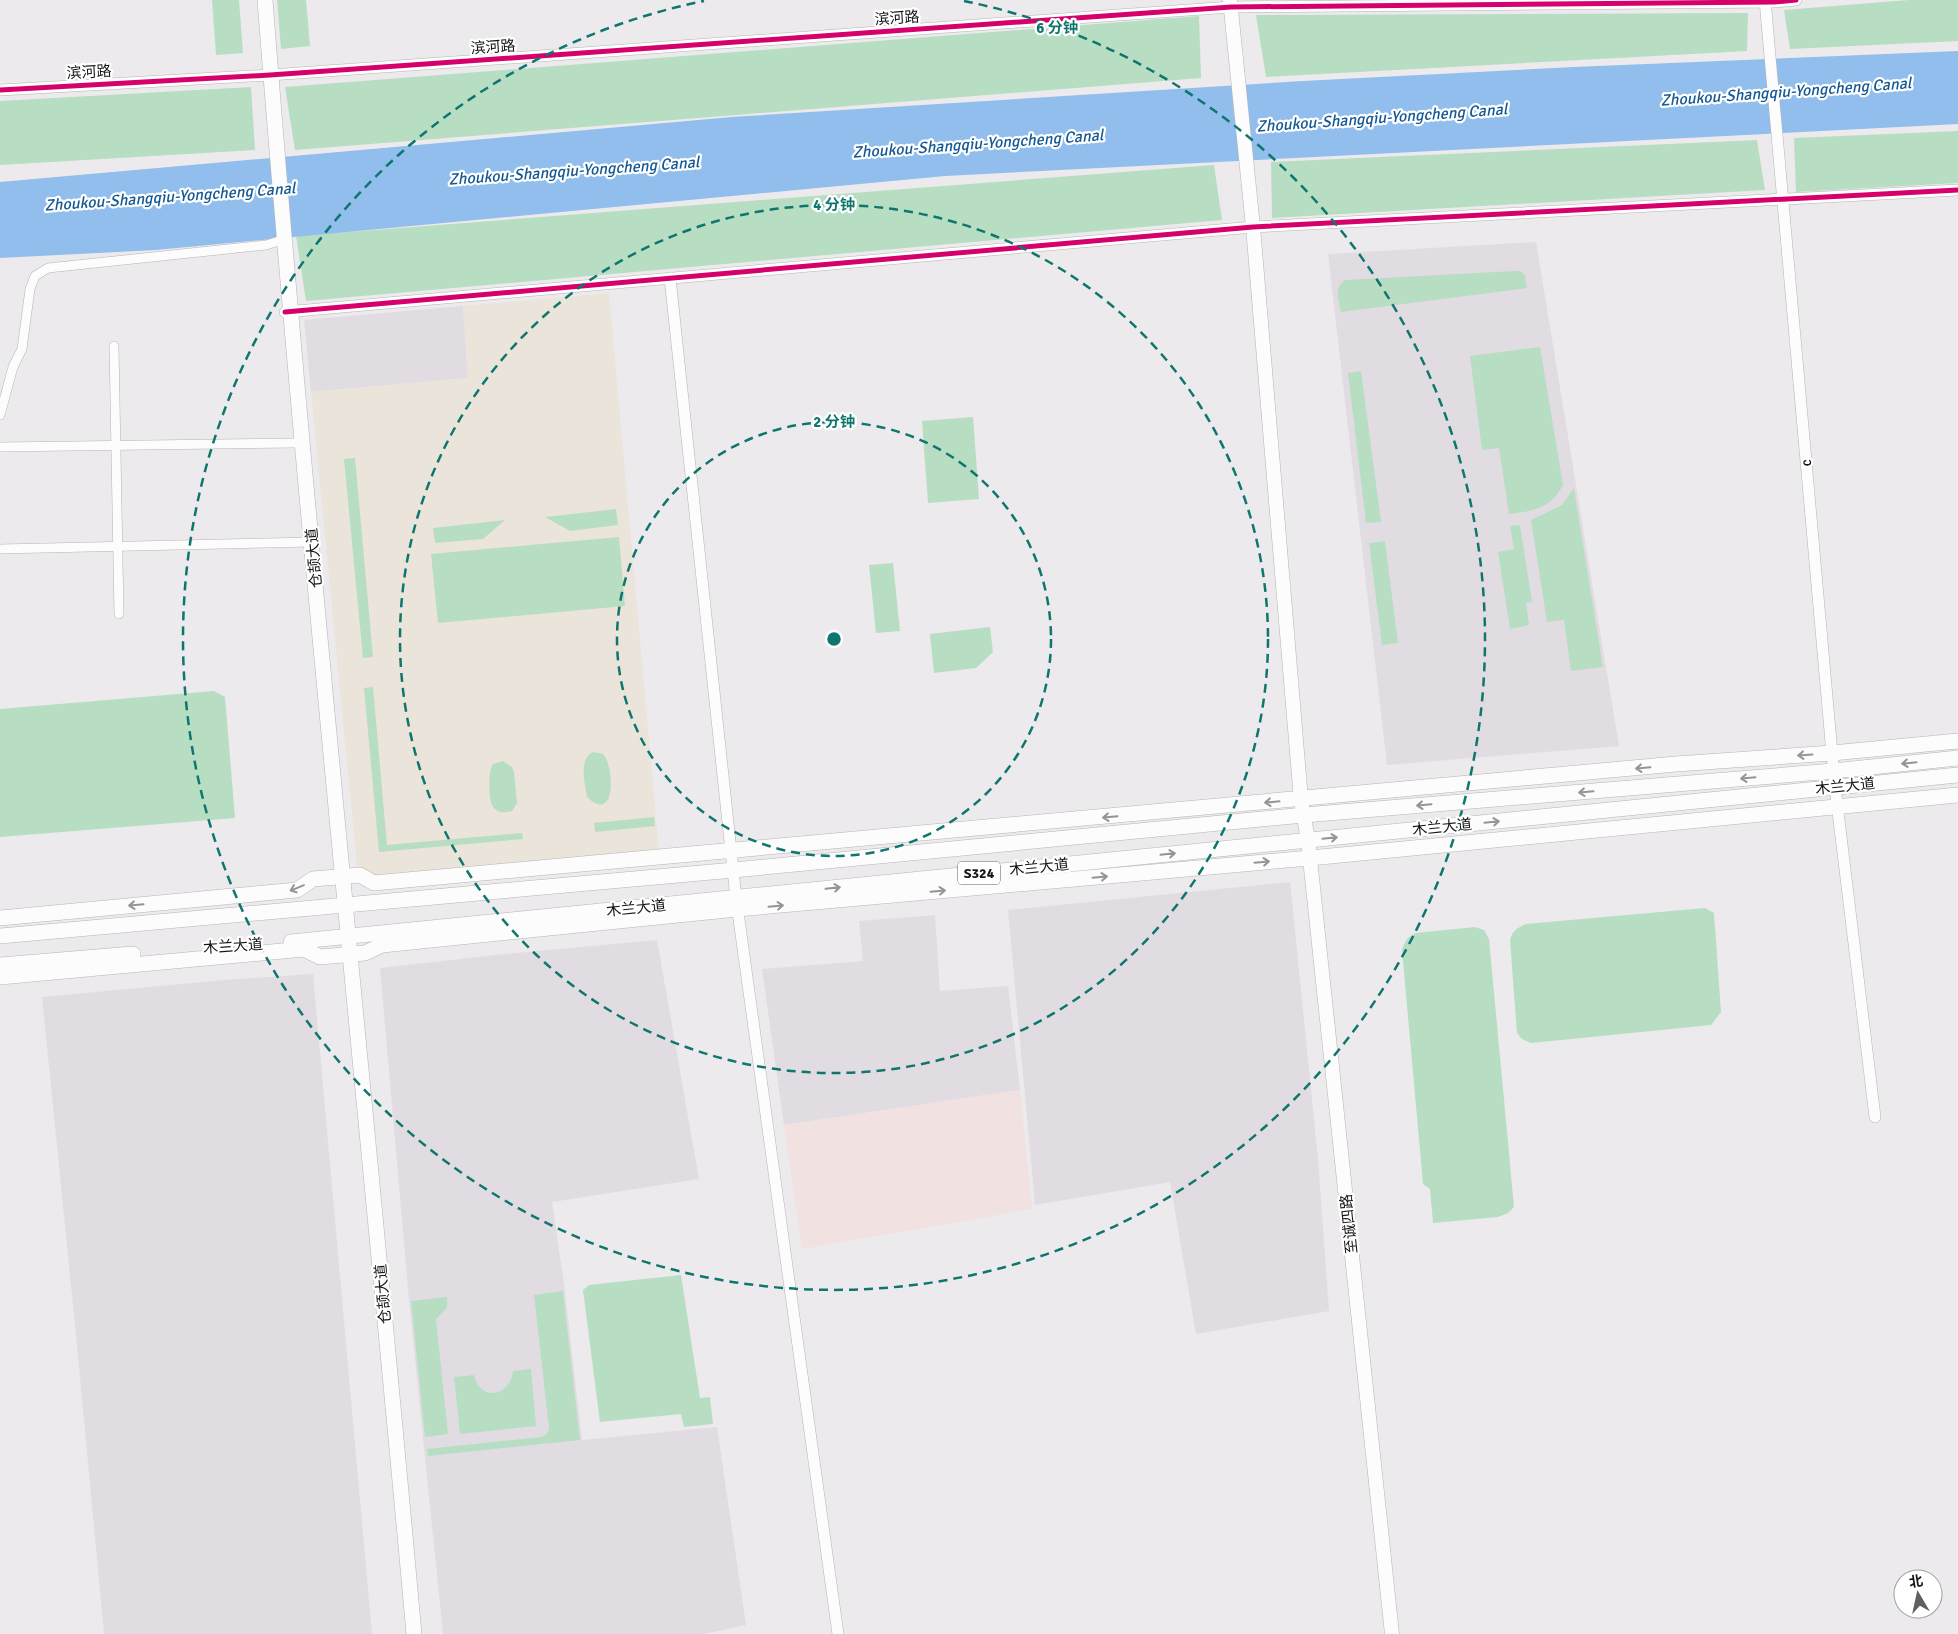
<svg xmlns="http://www.w3.org/2000/svg" width="1958" height="1634" font-family="Signika,'Noto Sans SC',sans-serif">
  <style>
    .built { fill: #e1dce2 }
    .education { fill: #f1e1e0 }
    .medical { fill: #ebe4da }
    .green { fill: #b7dec2 }
    .water { fill: #91beec }
    .lines { fill: none; stroke-linecap: round; stroke-linejoin: round }
    .minor-casing { stroke: #b5b4b6; stroke-width: 10 }
    .tertiary-casing { stroke: #b5b4b6; stroke-width: 12 }
    .secondary-casing { stroke: #b5b4b6; stroke-width: 15 }
    .primary-casing { stroke: #b5b4b6; stroke-width: 16 }
    .minor { stroke: #fcfcfc; stroke-width: 9 }
    .tertiary { stroke: #fcfcfc; stroke-width: 11 }
    .secondary { stroke: #fcfcfc; stroke-width: 14 }
    .primary { stroke: #fcfcfc; stroke-width: 15 }
    .cycleway-casing { stroke: #fff; stroke-width: 8 }
    .cycleway { stroke: #d6006c; stroke-width: 5 }
    .oneway { stroke: #949494 }
    .ring { fill: none; stroke: #0f766e; stroke-width: 2.5; stroke-dasharray: 9 6 }
    .labels { text-anchor: middle; dominant-baseline: central; stroke-width: 4.5; stroke-linejoin: round; paint-order: stroke }
    .shield { fill: #fff; stroke: #5c5b5c; stroke-width: 1 }
    .shield-label { font-size: 14px; font-weight: bold; fill: #161516 }
    .street-label { font-size: 15px; fill: #161516; stroke: #fff }
    .water-label { font-size: 16px; font-style: italic; fill: #145994; stroke: #fff }
    .centre { fill: #0f766e; stroke: #fff; stroke-width: 2.5 }
    .ring-label { font-size: 15px; text-anchor: middle; font-weight: bold; fill: #0f766e; stroke: #fff; stroke-width: 4.5; stroke-linejoin: round; paint-order: stroke }
  </style>
  <rect width="100%" height="100%" fill="#eceaed"/>
  <g class="built">
    <path d="M1536,242L1619,746L1387,765L1328,254Z"/>
    <path d="M463,306L468,378L311,392L304,320Z"/>
    <path d="M1290,882L1318,1158L1329,1311L1196,1334L1170,1182L1035,1205L1008,910Z"/>
    <path d="M935,915L940,991L1008,986L1020,1090L784,1125L762,969L863,961L859,921Z"/>
    <path d="M657,940L699,1179L552,1202L564,1284L582,1440L717,1427L746,1625L704,1634H443L409,1300L380,968L504,954Z"/>
    <path d="M313,974L372,1634H104L76,1335L42,997L224,980Z"/>
  </g>
  <path class="education" d="M1020,1090L1032,1209L802,1249L784,1125Z"/>
  <path class="medical" d="M609,293L659,852L373,878L357,866L311,392L468,378L463,306Z"/>
  <g class="green">
    <path d="M212,0H239L243,53L216,55Z"/>
    <path d="M277,0H306L310,46L281,49Z"/>
    <path d="M1909,0H1958V41L1790,49L1784,10Z"/>
    <path d="M1748,13L1747,51L1266,77L1256,15Z"/>
    <path d="M1199,16L1201,78L295,150L285,87Z"/>
    <path d="M251,87L255,150L0,165V101Z"/>
    <path d="M1958,131V183L1796,192L1794,138Z"/>
    <path d="M1757,140L1765,190L1272,218L1271,162Z"/>
    <path d="M1214,165L1222,220L306,301L296,236Z"/>
    <path d="M1515,271H1520L1525,275L1527,288L1341,312C1339,300 1333,288 1345,280Z"/>
    <path d="M1540,347L1563,485C1551,509 1533,511 1509,514L1499,448L1482,450L1470,356Z"/>
    <path d="M1361,371L1381,522L1366,523L1348,373Z"/>
    <path d="M973,417L979,499L928,503L922,421Z"/>
    <path d="M355,458L373,657L363,658L344,459Z"/>
    <path d="M1574,488L1603,667L1571,671L1564,620L1547,622L1531,520L1562,505Z"/>
    <path d="M616,509L618,525L570,531L545,517Z"/>
    <path d="M505,520L483,539L435,543L433,528Z"/>
    <path d="M1520,525L1532,602L1526,603L1529,625L1510,629L1498,552L1514,549L1510,526Z"/>
    <path d="M619,537L625,606L438,623L431,554Z"/>
    <path d="M1385,541L1398,643L1382,645L1369,543Z"/>
    <path d="M893,563L900,631L876,633L869,565Z"/>
    <path d="M990,627L993,652L976,668L934,673L930,634Z"/>
    <path d="M373,687L387,845L522,833L523,839L379,852L364,688Z"/>
    <path d="M214,691L225,697L235,818L0,837V709Z"/>
    <path d="M593,752L603,754C615,767 616,825 587,797C585,783 578,760 593,752Z"/>
    <path d="M503,761L512,767L514,772L517,803L512,811C506,813 497,813 493,807C488,800 488,771 493,764Z"/>
    <path d="M654,817L655,826L595,832L594,823Z"/>
    <path d="M1705,908L1714,913L1721,1012L1711,1025L1531,1043L1522,1039L1517,1033L1510,940C1512,931 1517,928 1526,924Z"/>
    <path d="M1475,927L1484,930L1489,939L1514,1207L1508,1213L1498,1217L1433,1223L1430,1189L1423,1184L1402,950C1405,941 1408,936 1416,933Z"/>
    <path d="M681,1275L700,1398L710,1397L713,1424L684,1427L681,1414L600,1422L583,1290L589,1285Z"/>
    <path d="M563,1291L580,1440L428,1456L427,1449L542,1437L547,1434L549,1428L534,1295Z"/>
    <path d="M447,1297V1308L436,1319L448,1434L425,1437L411,1301Z"/>
    <path d="M531,1369L536,1426L460,1434L454,1377L474,1375C480,1402 510,1397 513,1371Z"/>
  </g>
  <path class="water" d="M1958,51V124L945,176L156,250L0,258V182L732,117L1303,81L1574,67Z"/>
  <g class="lines">
    <defs>
      <g id="minor">
        <path d="M114,346L119,614"/>
        <path d="M0,415L13,367L22,349L30,289L35,276L48,268L266,245L279,241"/>
        <path d="M0,447L296,443"/>
        <path d="M0,549L312,542"/>
      </g>
      <g id="tertiary">
        <path d="M1765,0L1835,787L1875,1117"/>
        <path d="M0,90L270,75L1231,7L1774,2L1796,0"/>
        <path d="M670,278L736,898L838,1634"/>
        <path d="M285,312L1253,227L1958,190"/>
      </g>
      <path id="secondary" d="M1230,0L1253,227L1301,800L1308,840L1392,1634"/>
      <g id="primary">
        <path d="M265,0C307,545 365,1089 414,1634"/>
        <path d="M0,918L297,890L313,879L360,875L374,883L1676,764L1832,753L1958,741"/>
        <path d="M0,936L734,870L1304,815L1833,771L1958,758"/>
        <path d="M291,942L1958,775"/>
        <path d="M0,965L133,954"/>
        <path d="M0,977L304,949L320,957L365,953L382,945L737,909L1310,858L1958,795"/>
      </g>
    </defs>
    <use href="#minor" class="minor-casing"/>
    <use href="#tertiary" class="tertiary-casing"/>
    <use href="#secondary" class="secondary-casing"/>
    <use href="#primary" class="primary-casing"/>
    <use href="#minor" class="minor"/>
    <use href="#tertiary" class="tertiary"/>
    <use href="#secondary" class="secondary"/>
    <use href="#primary" class="primary"/>
    <defs>
      <g id="cycleway">
        <path d="M0,90L270,75L1231,7L1774,2L1796,0"/>
        <path d="M285,312L1253,227L1958,190"/>
      </g>
    </defs>
    <use href="#cycleway" class="cycleway-casing"/>
    <use href="#cycleway" class="cycleway"/>
  </g>
  <defs><path id="oneway-shaft" d="M-6 0H5M1.5-3L5.5 0L1.5 3" fill="none" stroke-width="1.6" stroke-linecap="round" stroke-linejoin="round" transform="scale(1.25)"/></defs>
  <g class="oneway">
    <use href="#oneway-shaft" transform="translate(1805 755) rotate(176)"/>
    <use href="#oneway-shaft" transform="translate(1909 763) rotate(174)"/>
    <use href="#oneway-shaft" transform="translate(1643 768) rotate(175)"/>
    <use href="#oneway-shaft" transform="translate(1748 778) rotate(175)"/>
    <use href="#oneway-shaft" transform="translate(1586 792) rotate(175)"/>
    <use href="#oneway-shaft" transform="translate(1272 802) rotate(175)"/>
    <use href="#oneway-shaft" transform="translate(1424 805) rotate(175)"/>
    <use href="#oneway-shaft" transform="translate(1110 817) rotate(175)"/>
    <use href="#oneway-shaft" transform="translate(1492 822) rotate(-6)"/>
    <use href="#oneway-shaft" transform="translate(1330 838) rotate(-6)"/>
    <use href="#oneway-shaft" transform="translate(1168 854) rotate(-6)"/>
    <use href="#oneway-shaft" transform="translate(1262 862) rotate(-5)"/>
    <use href="#oneway-shaft" transform="translate(1100 877) rotate(-5)"/>
    <use href="#oneway-shaft" transform="translate(297 888) rotate(158)"/>
    <use href="#oneway-shaft" transform="translate(833 888) rotate(-6)"/>
    <use href="#oneway-shaft" transform="translate(938 891) rotate(-5)"/>
    <use href="#oneway-shaft" transform="translate(136 905) rotate(175)"/>
    <use href="#oneway-shaft" transform="translate(776 906) rotate(-5)"/>
  </g>
  <g class="ring">
    <circle cx="834" cy="639" r="217"/>
    <circle cx="834" cy="639" r="434"/>
    <path d="M964 1A651 651 0 1 1 704 1"/>
  </g>
  <g class="labels">
    <rect class="shield" x="958" y="861.5" width="42" height="23" rx="4"/>
    <g class="shield-label">
      <text x="979" y="873">S324</text>
    </g>
    <g class="street-label">
      <text transform="translate(897 18) rotate(-4)">滨河路</text>
      <text transform="translate(493 47) rotate(-4)">滨河路</text>
      <text transform="translate(89 72) rotate(-3)">滨河路</text>
      <text transform="translate(1806 463) rotate(-95)">c</text>
      <text transform="translate(314 558) rotate(-95)">仓颉大道</text>
      <text transform="translate(1845 786) rotate(-6)">木兰大道</text>
      <text transform="translate(1442 827) rotate(-6)">木兰大道</text>
      <text transform="translate(1039 867) rotate(-6)">木兰大道</text>
      <text transform="translate(636 908) rotate(-6)">木兰大道</text>
      <text transform="translate(233 946) rotate(-4)">木兰大道</text>
      <text transform="translate(1349 1224) rotate(-96)">至诚四路</text>
      <text transform="translate(383 1294) rotate(-95)">仓颉大道</text>
    </g>
    <g class="water-label">
      <text transform="translate(1786 92) rotate(-4)">Zhoukou-Shangqiu-Yongcheng Canal</text>
      <text transform="translate(1382 118) rotate(-4)">Zhoukou-Shangqiu-Yongcheng Canal</text>
      <text transform="translate(978 144) rotate(-4)">Zhoukou-Shangqiu-Yongcheng Canal</text>
      <text transform="translate(574 171) rotate(-4)">Zhoukou-Shangqiu-Yongcheng Canal</text>
      <text transform="translate(170 197) rotate(-4)">Zhoukou-Shangqiu-Yongcheng Canal</text>
    </g>
  </g>
  <circle cx="834" cy="639" r="8" class="centre"/>
  <g class="ring-label">
    <text x="1057" y="33">6 分钟</text>
    <text x="834" y="210">4 分钟</text>
    <text x="834" y="427">2 分钟</text>
  </g>
  <g transform="translate(1918 1594) rotate(351)"><circle r="24" fill="#ffffff" stroke="#a2a1a2"/>
  <path d="M0-4L9 19L0 12L-9 19Z" fill="#616061"/>
  <text y="-8" font-size="14" font-weight="bold" text-anchor="middle" fill="#161516">北</text>
  </g>
</svg>
